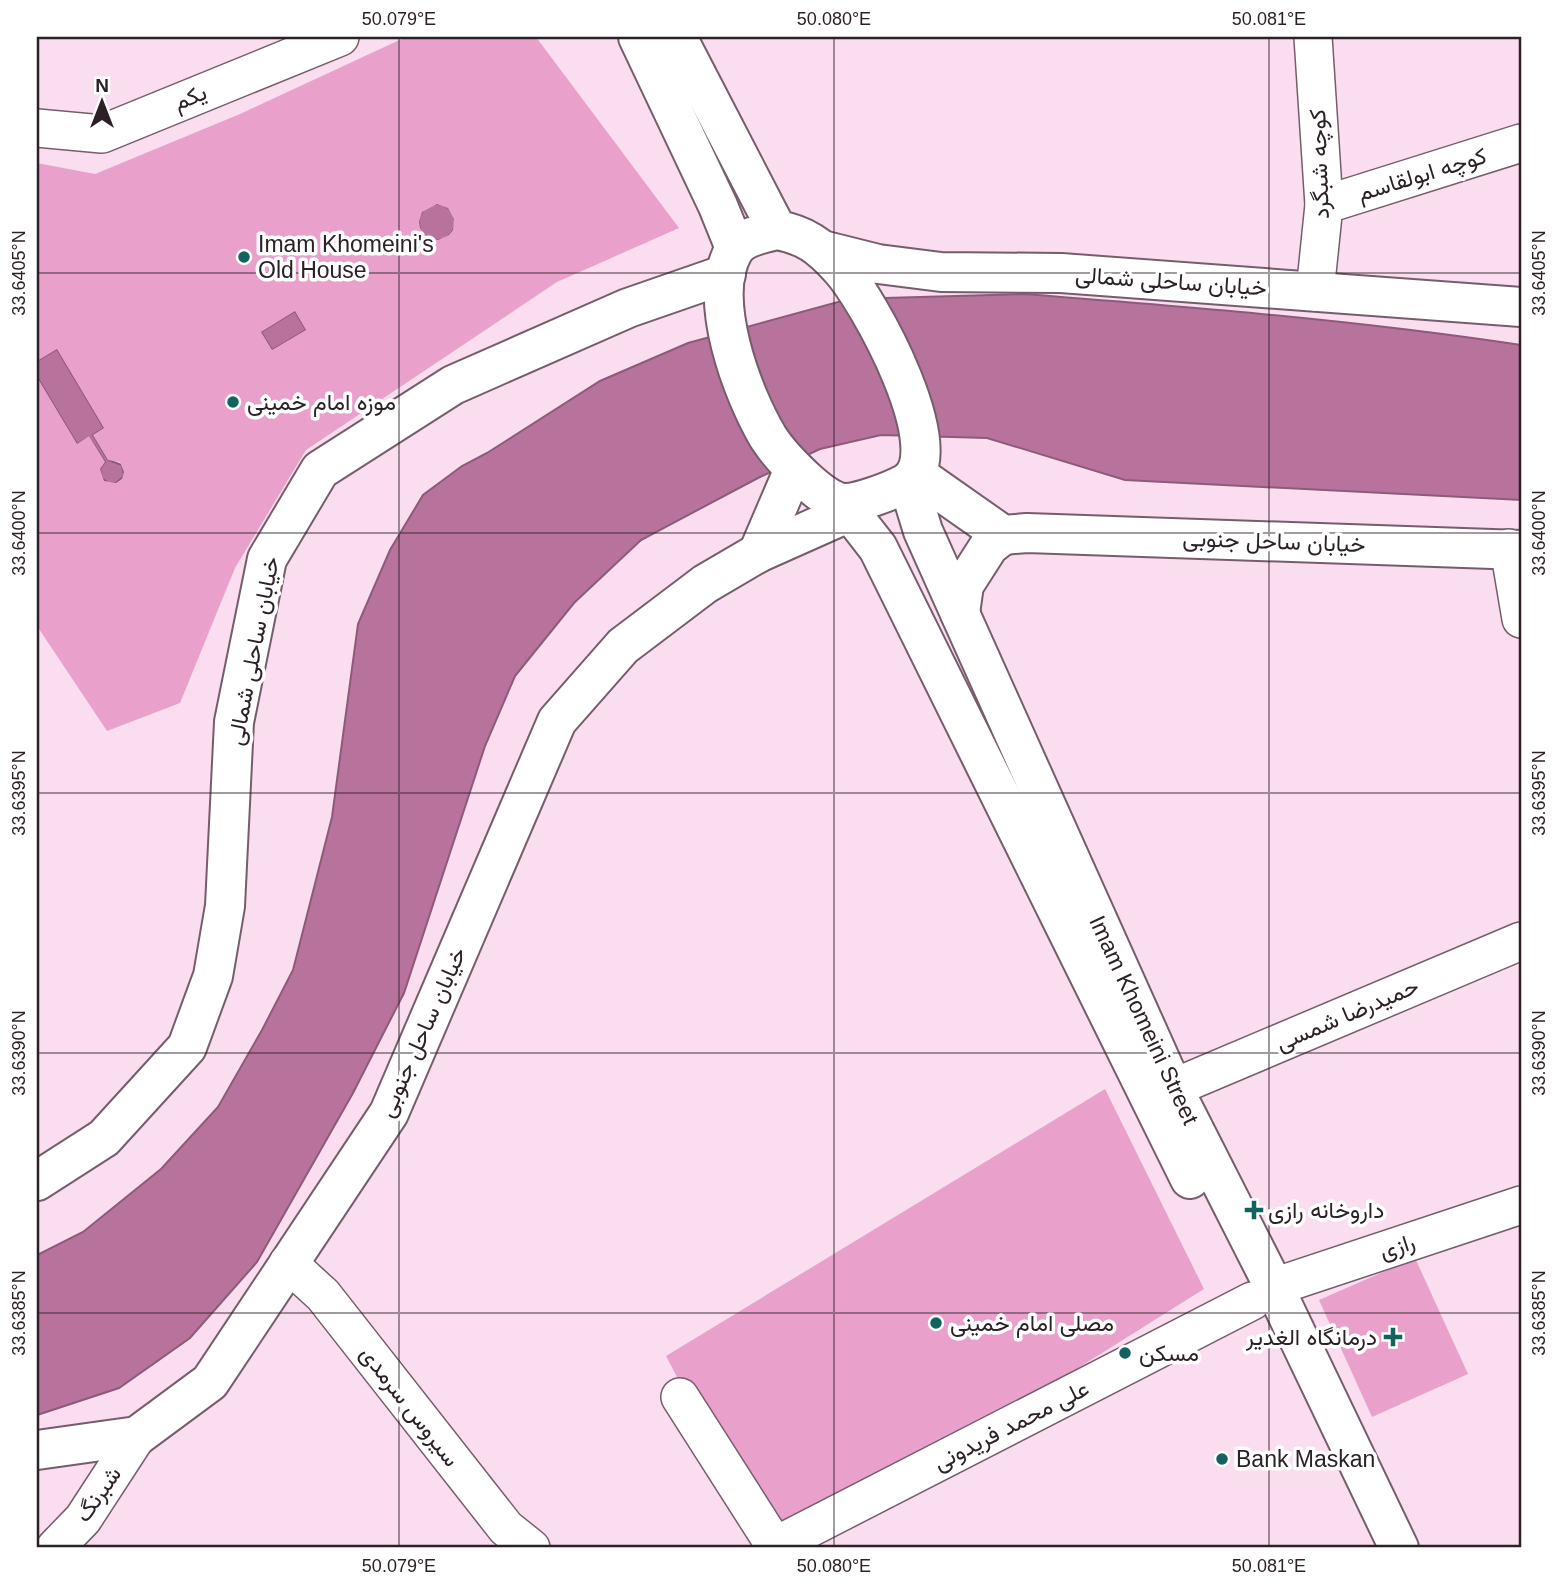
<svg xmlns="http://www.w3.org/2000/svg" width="1558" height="1585" font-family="Helvetica,Vazirmatn,sans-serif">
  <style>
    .water { fill: #b8739d; stroke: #8e5a7a; stroke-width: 2 }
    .building { fill: #e9a1cc; fill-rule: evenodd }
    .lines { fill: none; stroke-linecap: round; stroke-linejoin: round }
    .minor-casing { stroke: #765d6c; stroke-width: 40 }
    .secondary-casing { stroke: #765d6c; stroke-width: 42 }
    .minor { stroke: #fff; stroke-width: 37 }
    .secondary { stroke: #fff; stroke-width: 38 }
    .ticks { fill: none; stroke: #2c2127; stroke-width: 2; stroke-opacity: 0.45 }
    .poi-dot { fill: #126260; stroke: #fff; stroke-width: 2.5 }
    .labels { text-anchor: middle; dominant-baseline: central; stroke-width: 7; stroke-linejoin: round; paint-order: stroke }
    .street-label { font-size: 23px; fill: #2c2127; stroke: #fff }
    .poi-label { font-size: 23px; fill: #2c2127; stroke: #fff; text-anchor: start }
    .neatline { fill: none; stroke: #2c2127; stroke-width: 2.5 }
    .ticks-label { font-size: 18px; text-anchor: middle; fill: #2c2127 }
  </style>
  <rect width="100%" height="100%" fill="#faddee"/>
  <g class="water">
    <circle cx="437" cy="222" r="18"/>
    <path d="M1024,294C1190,307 1356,320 1521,345V500L1125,480L987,438L881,435L820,449L758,478L641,540L574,603L515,676L485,746L404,993L353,1093L257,1262L190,1338L119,1388L37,1415V1255L83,1232L161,1169L218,1107L262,1030L293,970L332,817L358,624L390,550L423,495L462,466L487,453L600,381L688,343L849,299Z"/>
    <path d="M295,311L306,330L272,350L261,332Z"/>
    <path d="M57,349L104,428L93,435L108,460L122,465L124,476L116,483H108L102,478L100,469L105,462L89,437L77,444L37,377V361Z"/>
  </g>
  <g class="building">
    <path d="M406,37H536L679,228L557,282L306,450L235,568L180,703L107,731L37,626V377L77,444L89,436L105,462L100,469L104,481L116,483L122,479L124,472L120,462L108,460L93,435L104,428L57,349L37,361V163L95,174L240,114ZM437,204L448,208L454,219L453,230L449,235L438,240L427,237L420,228L419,222L422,212ZM295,311L306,330L272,350L261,332Z"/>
    <path d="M1105,1089L1204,1289L791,1548H766L666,1356Z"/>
    <path d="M1415,1258L1468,1374L1372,1417L1319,1300Z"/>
  </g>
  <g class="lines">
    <defs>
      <g id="minor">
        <path d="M1313,37L1324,205L1315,292"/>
        <path d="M37,128L102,134L340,37"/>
        <path d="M1324,205L1521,143"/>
        <path d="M1509,548L1521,619"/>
        <path d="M1173,1088L1521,941"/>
        <path d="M288,1263L323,1295L506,1528L531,1548"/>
        <path d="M1274,1287L1521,1205"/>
        <path d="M680,1397L775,1546"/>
        <path d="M55,1548L83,1519L137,1436"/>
        <path d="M771,1548L1252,1301"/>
      </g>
      <g id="secondary">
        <path d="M638,37L718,206L735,248"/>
        <path d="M677,37L777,230"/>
        <path d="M777,230C805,235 820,246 839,267C867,296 957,458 904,484C891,491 857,504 843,503C830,501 816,489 807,481C793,468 778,453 768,437C742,393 706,298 734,250C742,237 764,233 777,230Z"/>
        <path d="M822,250L878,264L941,272L1061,273L1521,307"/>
        <path d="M916,474L1003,535L1027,533L1521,550"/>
        <path d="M908,482L923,531L1173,1088L1274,1287L1399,1548"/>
        <path d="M843,503L878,548L1190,1179"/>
        <path d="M758,553L794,469"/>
        <path d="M960,613L964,585L989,546L1003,535"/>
        <path d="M37,1181L104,1138L187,1047L213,976L225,906L234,722L267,559L320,470L453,385L628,308L726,274"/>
        <path d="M37,1450L137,1436L210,1382L389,1113L557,721L623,646L705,584L758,553L850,512"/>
      </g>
    </defs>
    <use href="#minor" class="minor-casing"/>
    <use href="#secondary" class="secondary-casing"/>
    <use href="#minor" class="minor"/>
    <use href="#secondary" class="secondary"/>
  </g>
  <path class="ticks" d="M399,37V1548M834,37V1548M1269,37V1548M37,273H1521M37,533H1521M37,793H1521M37,1053H1521M37,1313H1521"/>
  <g class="poi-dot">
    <circle cx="244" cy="257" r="7"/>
    <circle cx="233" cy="402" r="7"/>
    <path d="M1250.5 1199.5h7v7h7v7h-7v7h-7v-7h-7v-7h7z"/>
    <circle cx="936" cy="1323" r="7"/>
    <path d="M1389.5 1326.5h7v7h7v7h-7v7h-7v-7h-7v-7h7z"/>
    <circle cx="1125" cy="1353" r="7"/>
    <circle cx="1222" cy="1459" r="7"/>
  </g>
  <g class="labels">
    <g class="street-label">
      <text transform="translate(190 97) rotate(-22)">یکم</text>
      <text transform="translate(1319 164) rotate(-92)">کوچه شبگرد</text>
      <text transform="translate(1422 174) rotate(-17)">کوچه ابولقاسم</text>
      <text transform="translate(1171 281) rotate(4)">خیابان ساحلی شمالی</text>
      <text transform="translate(1274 541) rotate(2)">خیابان ساحل جنوبی</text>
      <text transform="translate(253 651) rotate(-79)">خیابان ساحلی شمالی</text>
      <text transform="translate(1347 1014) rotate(-23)">حمیدرضا شمسی</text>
      <text transform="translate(1144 1020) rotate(65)">Imam Khomeini Street</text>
      <text transform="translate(422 1032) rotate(-66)">خیابان ساحل جنوبی</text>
      <text transform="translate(1397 1246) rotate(-18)">رازی</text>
      <text transform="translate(410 1406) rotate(52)">سیروس سرمدی</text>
      <text transform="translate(1011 1425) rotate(-27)">علی محمد فریدونی</text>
      <text transform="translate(98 1494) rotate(-55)">شبرنگ</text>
    </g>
    <g class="poi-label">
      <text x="258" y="244">Imam Khomeini's<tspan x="258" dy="26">Old House</tspan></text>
      <text x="247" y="402">موزه امام خمینی</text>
      <text x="1268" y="1210">داروخانه رازی</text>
      <text x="950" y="1323">مصلی امام خمینی</text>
      <text x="1377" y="1337" text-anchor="end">درمانگاه الغدیر</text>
      <text x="1139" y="1353">مسکن</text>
      <text x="1236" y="1459">Bank Maskan</text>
    </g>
  </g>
  <rect width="1558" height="1585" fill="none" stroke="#ffffff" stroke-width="77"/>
  <g transform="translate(102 102)" stroke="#ffffff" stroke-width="5" paint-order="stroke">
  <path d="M0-5L12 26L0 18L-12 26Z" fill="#2c2127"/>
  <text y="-10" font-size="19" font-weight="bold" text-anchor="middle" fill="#2c2127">N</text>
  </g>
  <rect x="38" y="38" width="1482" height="1508" class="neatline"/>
  <g class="ticks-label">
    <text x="399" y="25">50.079°E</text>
    <text x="834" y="25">50.080°E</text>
    <text x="1269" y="25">50.081°E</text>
    <text transform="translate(19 273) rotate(-90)" y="6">33.6405°N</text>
    <text transform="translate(1539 273) rotate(-90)" y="6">33.6405°N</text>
    <text transform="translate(19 533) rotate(-90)" y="6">33.6400°N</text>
    <text transform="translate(1539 533) rotate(-90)" y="6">33.6400°N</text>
    <text transform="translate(19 793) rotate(-90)" y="6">33.6395°N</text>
    <text transform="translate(1539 793) rotate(-90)" y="6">33.6395°N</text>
    <text transform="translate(19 1053) rotate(-90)" y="6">33.6390°N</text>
    <text transform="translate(1539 1053) rotate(-90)" y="6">33.6390°N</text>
    <text transform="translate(19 1313) rotate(-90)" y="6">33.6385°N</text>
    <text transform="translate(1539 1313) rotate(-90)" y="6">33.6385°N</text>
    <text x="399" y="1572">50.079°E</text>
    <text x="834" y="1572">50.080°E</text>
    <text x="1269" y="1572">50.081°E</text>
  </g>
</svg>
